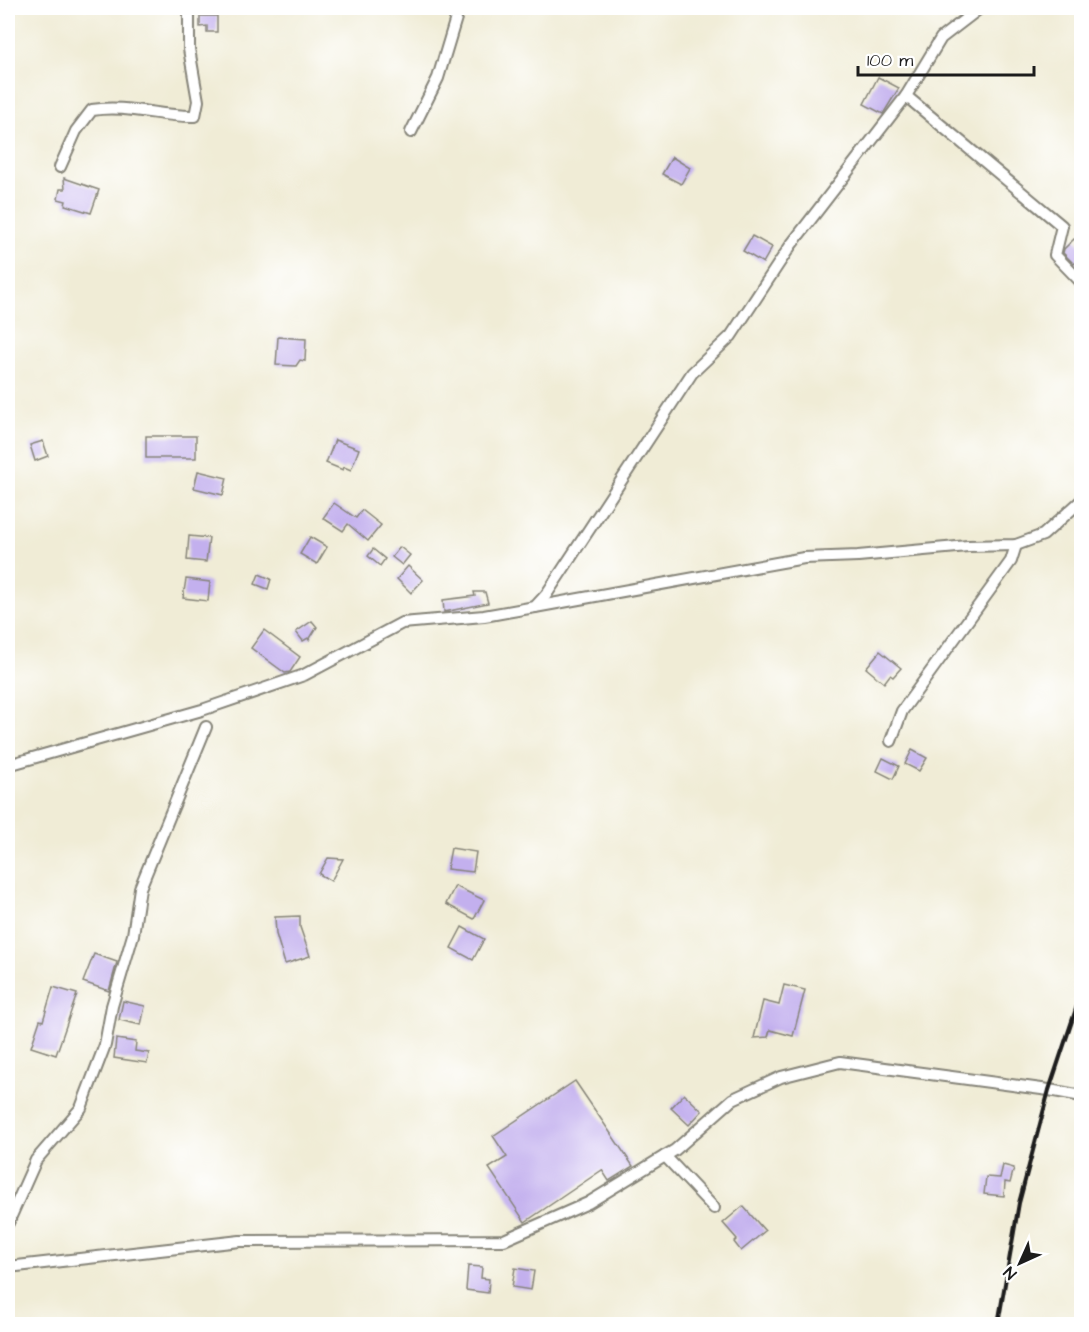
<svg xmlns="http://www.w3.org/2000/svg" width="1089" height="1332" font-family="'Architects Daughter',sans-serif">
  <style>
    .building { fill: #c3b0ee }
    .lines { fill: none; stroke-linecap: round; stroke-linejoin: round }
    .street-casing { stroke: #868479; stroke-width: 14 }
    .street { stroke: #fff; stroke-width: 10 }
    .rail { stroke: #1c1c1c; stroke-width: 4 }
  </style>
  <rect width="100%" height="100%" fill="#fff"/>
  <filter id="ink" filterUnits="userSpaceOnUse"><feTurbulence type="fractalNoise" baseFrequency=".0167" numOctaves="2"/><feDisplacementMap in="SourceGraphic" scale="12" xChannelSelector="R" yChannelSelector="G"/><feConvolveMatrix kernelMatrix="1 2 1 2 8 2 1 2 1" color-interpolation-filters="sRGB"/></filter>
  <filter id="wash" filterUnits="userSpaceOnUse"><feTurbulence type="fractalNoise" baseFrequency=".008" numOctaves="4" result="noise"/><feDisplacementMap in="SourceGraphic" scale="24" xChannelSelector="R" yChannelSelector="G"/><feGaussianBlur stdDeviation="1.35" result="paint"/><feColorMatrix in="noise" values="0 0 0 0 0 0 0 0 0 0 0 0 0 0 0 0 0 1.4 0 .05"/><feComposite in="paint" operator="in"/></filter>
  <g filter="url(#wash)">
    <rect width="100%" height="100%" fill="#f0ecd6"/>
    <g id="blocks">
      <g class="building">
        <path d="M200,16H217V32H207V26L200,27Z"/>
        <path d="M878,77L899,88L883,114L864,104Z"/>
        <path d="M672,157L690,168L681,184L662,174Z"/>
        <path d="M64,178L99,190L91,213L65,205L66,201L58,199L60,189H65Z"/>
        <path d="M752,236L772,247L763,263L743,251Z"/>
        <path d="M1074,239L1082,246V256L1074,264L1063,253L1064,249Z"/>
        <path d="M278,337L306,339L305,361L300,360L296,366L276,365Z"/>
        <rect x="146" y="436" width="50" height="22"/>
        <path d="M335,440L359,449L351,470L344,467L343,470L326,463Z"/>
        <path d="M43,441L48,456L35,461L30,445Z"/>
        <path d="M198,471L227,478L223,495L194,488Z"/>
        <path d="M334,503L356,518L362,510L381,525L368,541L348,524L343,531L323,518Z"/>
        <path d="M189,536L209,538L206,562L187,560Z"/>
        <path d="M310,537L327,547L317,564L300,554Z"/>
        <path d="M400,547L410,555L402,565L392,557Z"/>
        <path d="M373,549L385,559L380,566L368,556Z"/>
        <path d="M408,566L423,580L411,593L397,579Z"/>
        <path d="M259,574L271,579L268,589L255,584Z"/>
        <path d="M186,579L210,582L208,601L183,598Z"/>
        <path d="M474,592H485L488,603L444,612L443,600L475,596Z"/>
        <path d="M312,621L317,627L309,640L308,638L303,641L296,632Z"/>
        <path d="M264,630L300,657L290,672L285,673L251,648Z"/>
        <path d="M880,651L901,668L893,677L890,675L884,683L866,668Z"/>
        <path d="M912,750L927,758L919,771L905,764Z"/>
        <path d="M883,758L899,766L893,779L877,771Z"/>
        <path d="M451,848L476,852L473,872L447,869Z"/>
        <path d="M328,858L343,859L331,881L319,874Z"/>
        <path d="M455,886L484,900L474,919L446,904Z"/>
        <path d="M300,916V927L310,956L285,964L276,934L275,917Z"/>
        <path d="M462,927L484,939L473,960L451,948Z"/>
        <path d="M94,954L117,962L109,991L83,982Z"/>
        <path d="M784,985L805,990L793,1036L770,1030L768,1037L754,1038L763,1001L779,1005Z"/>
        <path d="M53,987L77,994L56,1055L31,1047L40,1020L43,1021Z"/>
        <path d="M123,1001L145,1006L141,1025L119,1020Z"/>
        <path d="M116,1039L136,1042L135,1051L149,1053L147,1063L114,1058Z"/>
        <path d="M575,1081L633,1166L609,1181L602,1170L525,1222L489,1168L507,1157L493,1136Z"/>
        <path d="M684,1094L702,1111L689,1125L671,1108Z"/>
        <path d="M1003,1165L1014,1168L1010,1183L1005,1182L1004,1196L984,1194L986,1177L1000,1178Z"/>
        <path d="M743,1206L765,1231L741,1251L734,1242L737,1239L723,1223Z"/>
        <path d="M468,1266L482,1267L481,1278L489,1279L488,1293L466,1290Z"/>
        <path d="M515,1268L534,1271L531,1290L512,1287Z"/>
      </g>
    </g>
  </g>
  <g filter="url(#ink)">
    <use href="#blocks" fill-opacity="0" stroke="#868479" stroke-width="1.5"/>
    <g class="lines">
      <defs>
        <g id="street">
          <path d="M906,96L1062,226L1055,255L1082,283"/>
          <path d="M411,132L438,78L459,8"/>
          <path d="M60,167L76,131L92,110C126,104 160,117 195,116L198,101L189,49V8"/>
          <path d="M535,607L804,558L858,556L968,546L1016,545L1043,535L1082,500"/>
          <path d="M891,741L902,711L1011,561L1016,545"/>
          <path d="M8,765L202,710L304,675L402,623L484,616L535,607L546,595L692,373L731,336L791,245L906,96L941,38L980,8"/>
          <path d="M665,1156L714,1208"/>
          <path d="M8,1223L36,1160L81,1108L105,1045L112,1006L133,935L140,888L206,727"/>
          <path d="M8,1267L240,1241L504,1240L588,1203L665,1156L675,1150L733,1099L781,1077L840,1062L1049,1090L1082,1096"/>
        </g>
      </defs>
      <use href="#street" class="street-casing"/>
      <use href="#street" class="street"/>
      <path class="rail" d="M998,1324L1019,1203L1049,1090L1082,991"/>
    </g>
  </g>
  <rect width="1089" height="1332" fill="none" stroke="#fff" stroke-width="30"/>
  <g transform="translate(1020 1263) rotate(225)" stroke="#ffffff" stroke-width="4.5" paint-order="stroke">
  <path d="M0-4.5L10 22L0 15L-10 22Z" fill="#1c1c1c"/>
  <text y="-9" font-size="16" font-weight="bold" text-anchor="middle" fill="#1c1c1c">N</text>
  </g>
  <path d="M858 66v9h176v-9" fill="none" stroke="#1c1c1c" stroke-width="3"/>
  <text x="867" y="66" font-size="18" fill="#1c1c1c" stroke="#ffffff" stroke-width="4.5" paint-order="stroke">100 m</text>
</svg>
